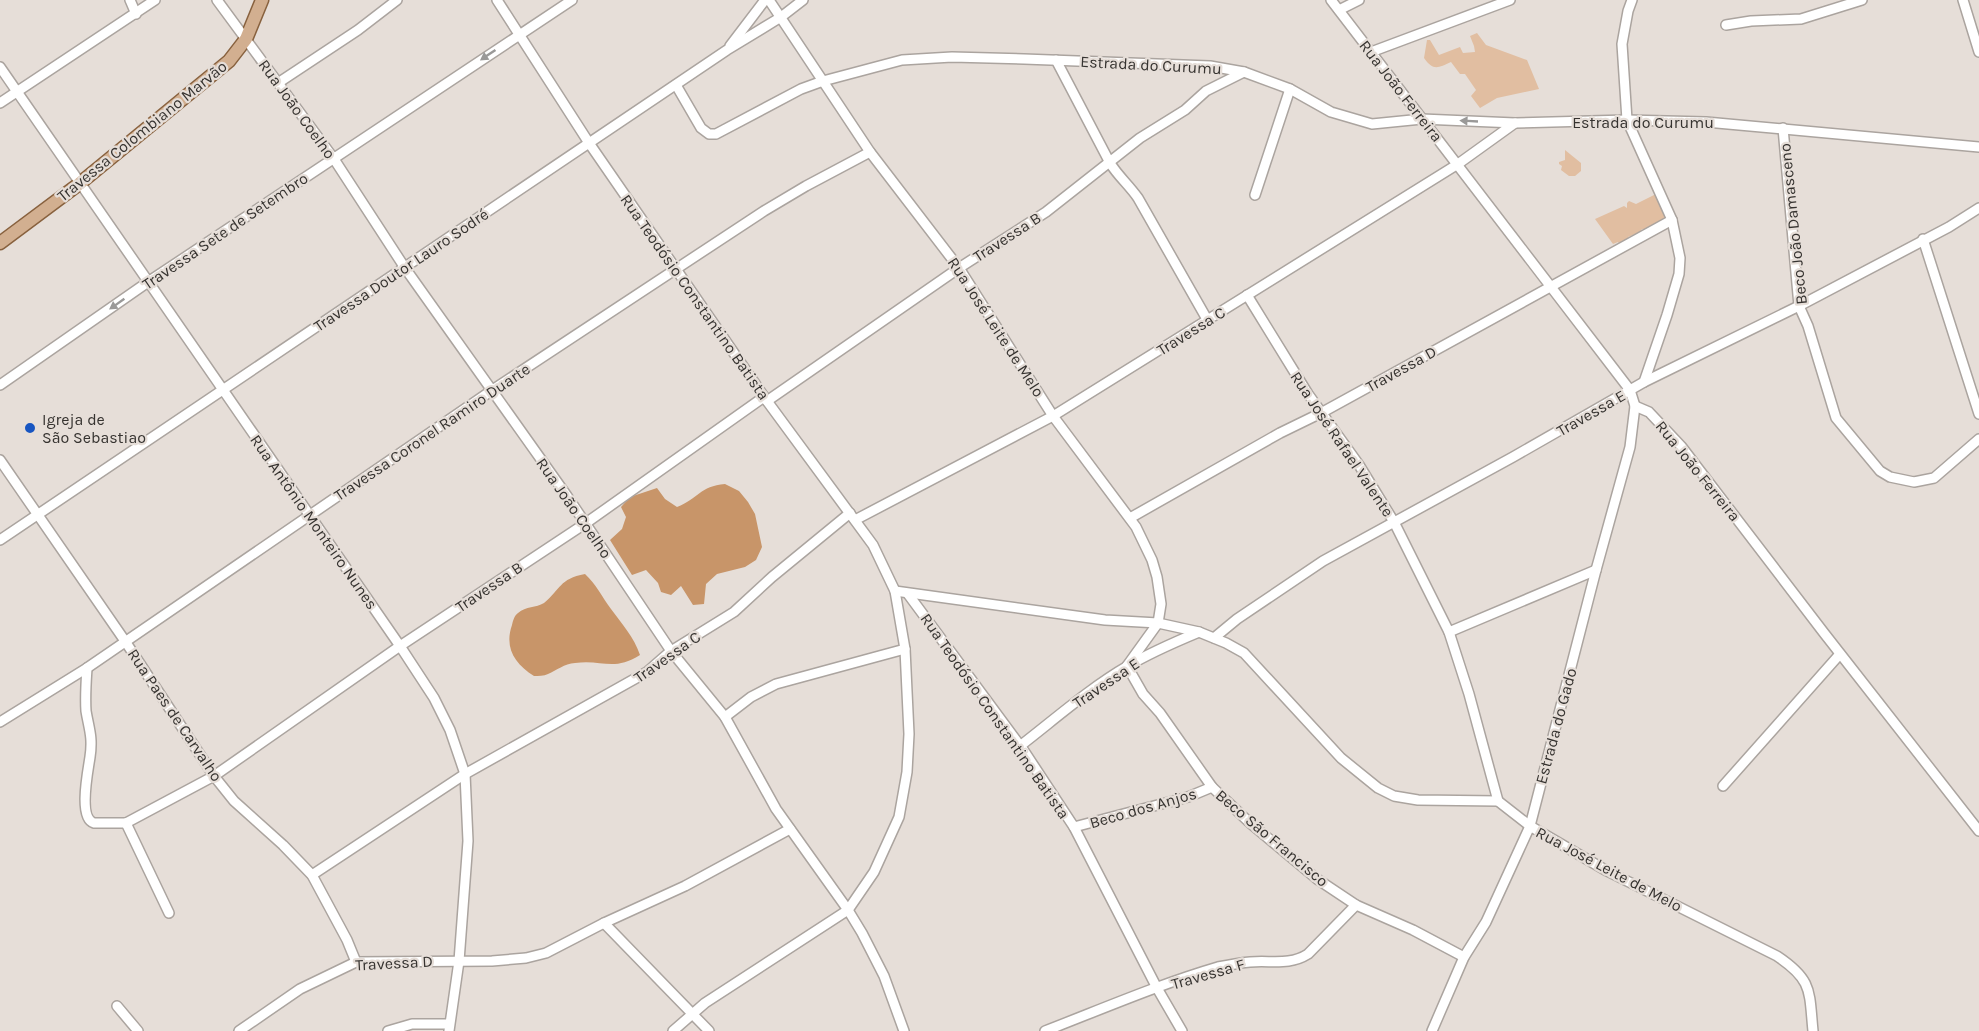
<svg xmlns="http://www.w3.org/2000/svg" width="1979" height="1031" font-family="Karla,sans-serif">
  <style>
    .green { fill: #e1bea1 }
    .forest { fill: #c89569 }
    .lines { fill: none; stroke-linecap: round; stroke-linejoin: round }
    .minor-casing { stroke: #aba49f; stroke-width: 12 }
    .major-casing { stroke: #88613e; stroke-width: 15 }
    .minor { stroke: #fff; stroke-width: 9 }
    .major { stroke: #d2af90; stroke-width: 12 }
    .oneway { fill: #9a9998 }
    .poi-dot { fill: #1755c1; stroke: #e6ded8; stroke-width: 2 }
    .labels { text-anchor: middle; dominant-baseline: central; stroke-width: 4.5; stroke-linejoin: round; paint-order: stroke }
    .street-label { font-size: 16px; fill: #363330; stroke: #e6ded8 }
    .poi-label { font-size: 16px; fill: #363330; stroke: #e6ded8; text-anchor: start }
  </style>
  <rect width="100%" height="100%" fill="#e6ded8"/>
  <g class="green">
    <path d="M1477,33L1486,45L1527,60L1539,89L1497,98L1480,108L1471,96L1476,90L1465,74H1460L1451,62C1438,68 1433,71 1424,58L1427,40H1430L1439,55L1460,47L1463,53L1475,52L1474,46L1470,36Z"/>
    <path d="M1565,150L1581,163V171L1575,176H1569L1561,170L1562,166L1559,164V162L1565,160Z"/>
    <path d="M1656,194L1667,218L1649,229H1642L1640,232L1628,237L1629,241L1621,246L1618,242L1613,244L1595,219L1624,206L1627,208V203L1629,201L1636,204Z"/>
  </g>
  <g class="forest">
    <path d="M725,484L739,491L748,502L755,514L762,547L756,560L745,567L717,574L706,584L704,604L693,605L681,586L671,595L661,592L658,583L646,570L632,575L610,540L622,529L626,517L621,507L630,497L657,488L665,499L677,507C698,499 700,486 725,484Z"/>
    <path d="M585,574C596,584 602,597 611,609C622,624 634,637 640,655C613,672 602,659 575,663C564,664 557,670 548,674C544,676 538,676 534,676C515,664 504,648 512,625C513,621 514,616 518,613C526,606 536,608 544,603C561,589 559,579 585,574Z"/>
  </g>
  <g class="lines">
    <defs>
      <g id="minor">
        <path d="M130,0L136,14"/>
        <path d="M217,0L334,159L405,268L567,496L671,651L725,717L776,809L848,910L862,933L884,976L904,1031"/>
        <path d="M497,0L589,143L767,401L873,545L895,591L905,649L909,734L907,772L899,817L874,872L848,910L705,1003L673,1031"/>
        <path d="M769,0L870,152L959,268L1053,416L1136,527L1152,560L1157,577L1161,604L1158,623L1127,666"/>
        <path d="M1331,0L1630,390L1635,406L1630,447L1596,570L1530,826L1486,922L1464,957L1432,1031"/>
        <path d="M1632,0L1628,11L1622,44L1627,120L1672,220L1680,258L1679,274L1667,315L1644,382"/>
        <path d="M1963,0L1979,52"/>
        <path d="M1339,10L1359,0"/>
        <path d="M1726,25L1751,21L1801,19L1862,0"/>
        <path d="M730,46L765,0"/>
        <path d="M1371,52L1510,0"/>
        <path d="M1056,60L1110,163C1118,176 1129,185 1138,198L1208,321"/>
        <path d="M0,67L400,646L434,698L450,730L465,774L468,841L459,961L449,1031"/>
        <path d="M278,83L358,30L397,0"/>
        <path d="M676,85L701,128L709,134H716L801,89L823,81L902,60L952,57L1024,59L1210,66L1244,72L1290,89L1331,112L1372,124L1422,119L1515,123L1627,120L1706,122L1979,147"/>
        <path d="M0,103L155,0"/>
        <path d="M1783,128L1799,306L1808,326L1836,418L1880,471L1890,477L1914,482L1934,478L1979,439"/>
        <path d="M1255,195L1290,89"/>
        <path d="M1923,239L1979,414"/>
        <path d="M1247,295L1308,394L1359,465L1394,522L1449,632L1469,694L1498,801"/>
        <path d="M0,385L148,282L572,0"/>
        <path d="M767,401L959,268L1046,212L1140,138L1185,110L1206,91L1244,72"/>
        <path d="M1635,406L1649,412L1681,446L1824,633L1979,831"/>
        <path d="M0,460L125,641L214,776L234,801L283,845L312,875L347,940L356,962"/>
        <path d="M1130,518L1280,433L1321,413L1672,220"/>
        <path d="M855,520L1053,416L1458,164L1515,123"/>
        <path d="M0,540L727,50L781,17L803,0"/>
        <path d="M895,591L1105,620L1158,623L1199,632L1226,643L1244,653L1341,758L1378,788L1394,796L1418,800L1498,801L1530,826L1607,871L1777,956C1813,980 1809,991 1813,1031"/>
        <path d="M908,594L1024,751L1074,827L1157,988L1182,1031"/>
        <path d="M1449,632L1596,570"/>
        <path d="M1214,638L1237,619L1323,561L1513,457L1644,382L1799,306L1949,227L1979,208"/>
        <path d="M1127,666L1143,694L1160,713L1212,787L1250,823L1317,879L1356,905L1413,930L1464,957"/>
        <path d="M87,668C86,683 85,696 86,711C89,729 93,737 90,757C88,771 78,818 94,823H126"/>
        <path d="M725,717L751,697L776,684L905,649"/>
        <path d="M0,722L87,668L491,391L764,211L806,186L870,152"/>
        <path d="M1020,746C1055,719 1090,688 1128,666C1151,652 1175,642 1199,632"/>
        <path d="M1723,786L1840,654"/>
        <path d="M126,823L214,776L400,646L586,523L764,397"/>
        <path d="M126,823L169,913"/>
        <path d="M1074,827L1188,797L1212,787"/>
        <path d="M312,875L465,774L647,672L671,651L734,612L772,577L850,513"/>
        <path d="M604,923L709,1031"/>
        <path d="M117,1006L138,1031"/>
        <path d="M239,1031L300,989L356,962L492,961L526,958L546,953L604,923L685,886L790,829"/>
        <path d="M388,1031L412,1024H448"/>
        <path d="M1045,1031C1102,1009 1160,984 1218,967C1228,965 1240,963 1250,962C1271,960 1289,966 1308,954L1356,905"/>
      </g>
      <path id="major" d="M0,243L79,184L229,61L246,39L262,0"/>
    </defs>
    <use href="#minor" class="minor-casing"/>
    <use href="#major" class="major-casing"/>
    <use href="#minor" class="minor"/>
    <use href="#major" class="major"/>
  </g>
  <defs><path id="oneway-solid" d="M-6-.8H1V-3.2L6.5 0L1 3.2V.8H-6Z" transform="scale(1.5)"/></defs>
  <g class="oneway">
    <use href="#oneway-solid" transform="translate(488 55) rotate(146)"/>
    <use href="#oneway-solid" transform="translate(1469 121) rotate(-177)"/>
    <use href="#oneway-solid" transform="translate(117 304) rotate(145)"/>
  </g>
  <circle class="poi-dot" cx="30" cy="428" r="6"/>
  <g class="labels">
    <g class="street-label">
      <text transform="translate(1151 65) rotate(3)">Estrada do Curumu</text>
      <text transform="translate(1401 91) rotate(52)">Rua João Ferreira</text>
      <text transform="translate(297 109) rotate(54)">Rua João Coelho</text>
      <text x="1643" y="122">Estrada do Curumu</text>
      <text transform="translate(142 131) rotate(-39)">Travessa Colombiano Marvão</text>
      <text transform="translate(1793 224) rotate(-96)">Beco João Damasceno</text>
      <text transform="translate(225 231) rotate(-34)">Travessa Sete de Setembro</text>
      <text transform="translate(1007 237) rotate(-33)">Travessa B</text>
      <text transform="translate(401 270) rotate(-34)">Travessa Doutor Lauro Sodré</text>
      <text transform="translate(695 297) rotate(55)">Rua Teodósio Constantino Batista</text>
      <text transform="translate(996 327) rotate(57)">Rua José Leite de Melo</text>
      <text transform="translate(1191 331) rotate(-32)">Travessa C</text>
      <text transform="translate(1401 369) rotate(-29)">Travessa D</text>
      <text transform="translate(1591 413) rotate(-30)">Travessa E</text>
      <text transform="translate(432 432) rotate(-34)">Travessa Coronel Ramiro Duarte</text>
      <text transform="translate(1342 444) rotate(56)">Rua José Rafael Valente</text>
      <text transform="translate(1698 471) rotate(51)">Rua João Ferreira</text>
      <text transform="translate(574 508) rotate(55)">Rua João Coelho</text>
      <text transform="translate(314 522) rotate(55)">Rua Antônio Monteiro Nunes</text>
      <text transform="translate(489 587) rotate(-34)">Travessa B</text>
      <text transform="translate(667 657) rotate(-35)">Travessa C</text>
      <text transform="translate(1106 683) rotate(-34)">Travessa E</text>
      <text transform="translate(175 715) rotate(56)">Rua Paes de Carvalho</text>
      <text transform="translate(995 716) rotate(55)">Rua Teodósio Constantino Batista</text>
      <text transform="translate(1556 726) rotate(-75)">Estrada do Gado</text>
      <text transform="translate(1143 808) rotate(-16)">Beco dos Anjos</text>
      <text transform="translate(1272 838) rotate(40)">Beco São Francisco</text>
      <text transform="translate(1609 869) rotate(28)">Rua José Leite de Melo</text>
      <text transform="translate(394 963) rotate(-3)">Travessa D</text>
      <text transform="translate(1208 974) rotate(-16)">Travessa F</text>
    </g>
    <g class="poi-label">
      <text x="42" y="419">Igreja de<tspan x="42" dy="18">São Sebastiao</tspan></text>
    </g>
  </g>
</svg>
